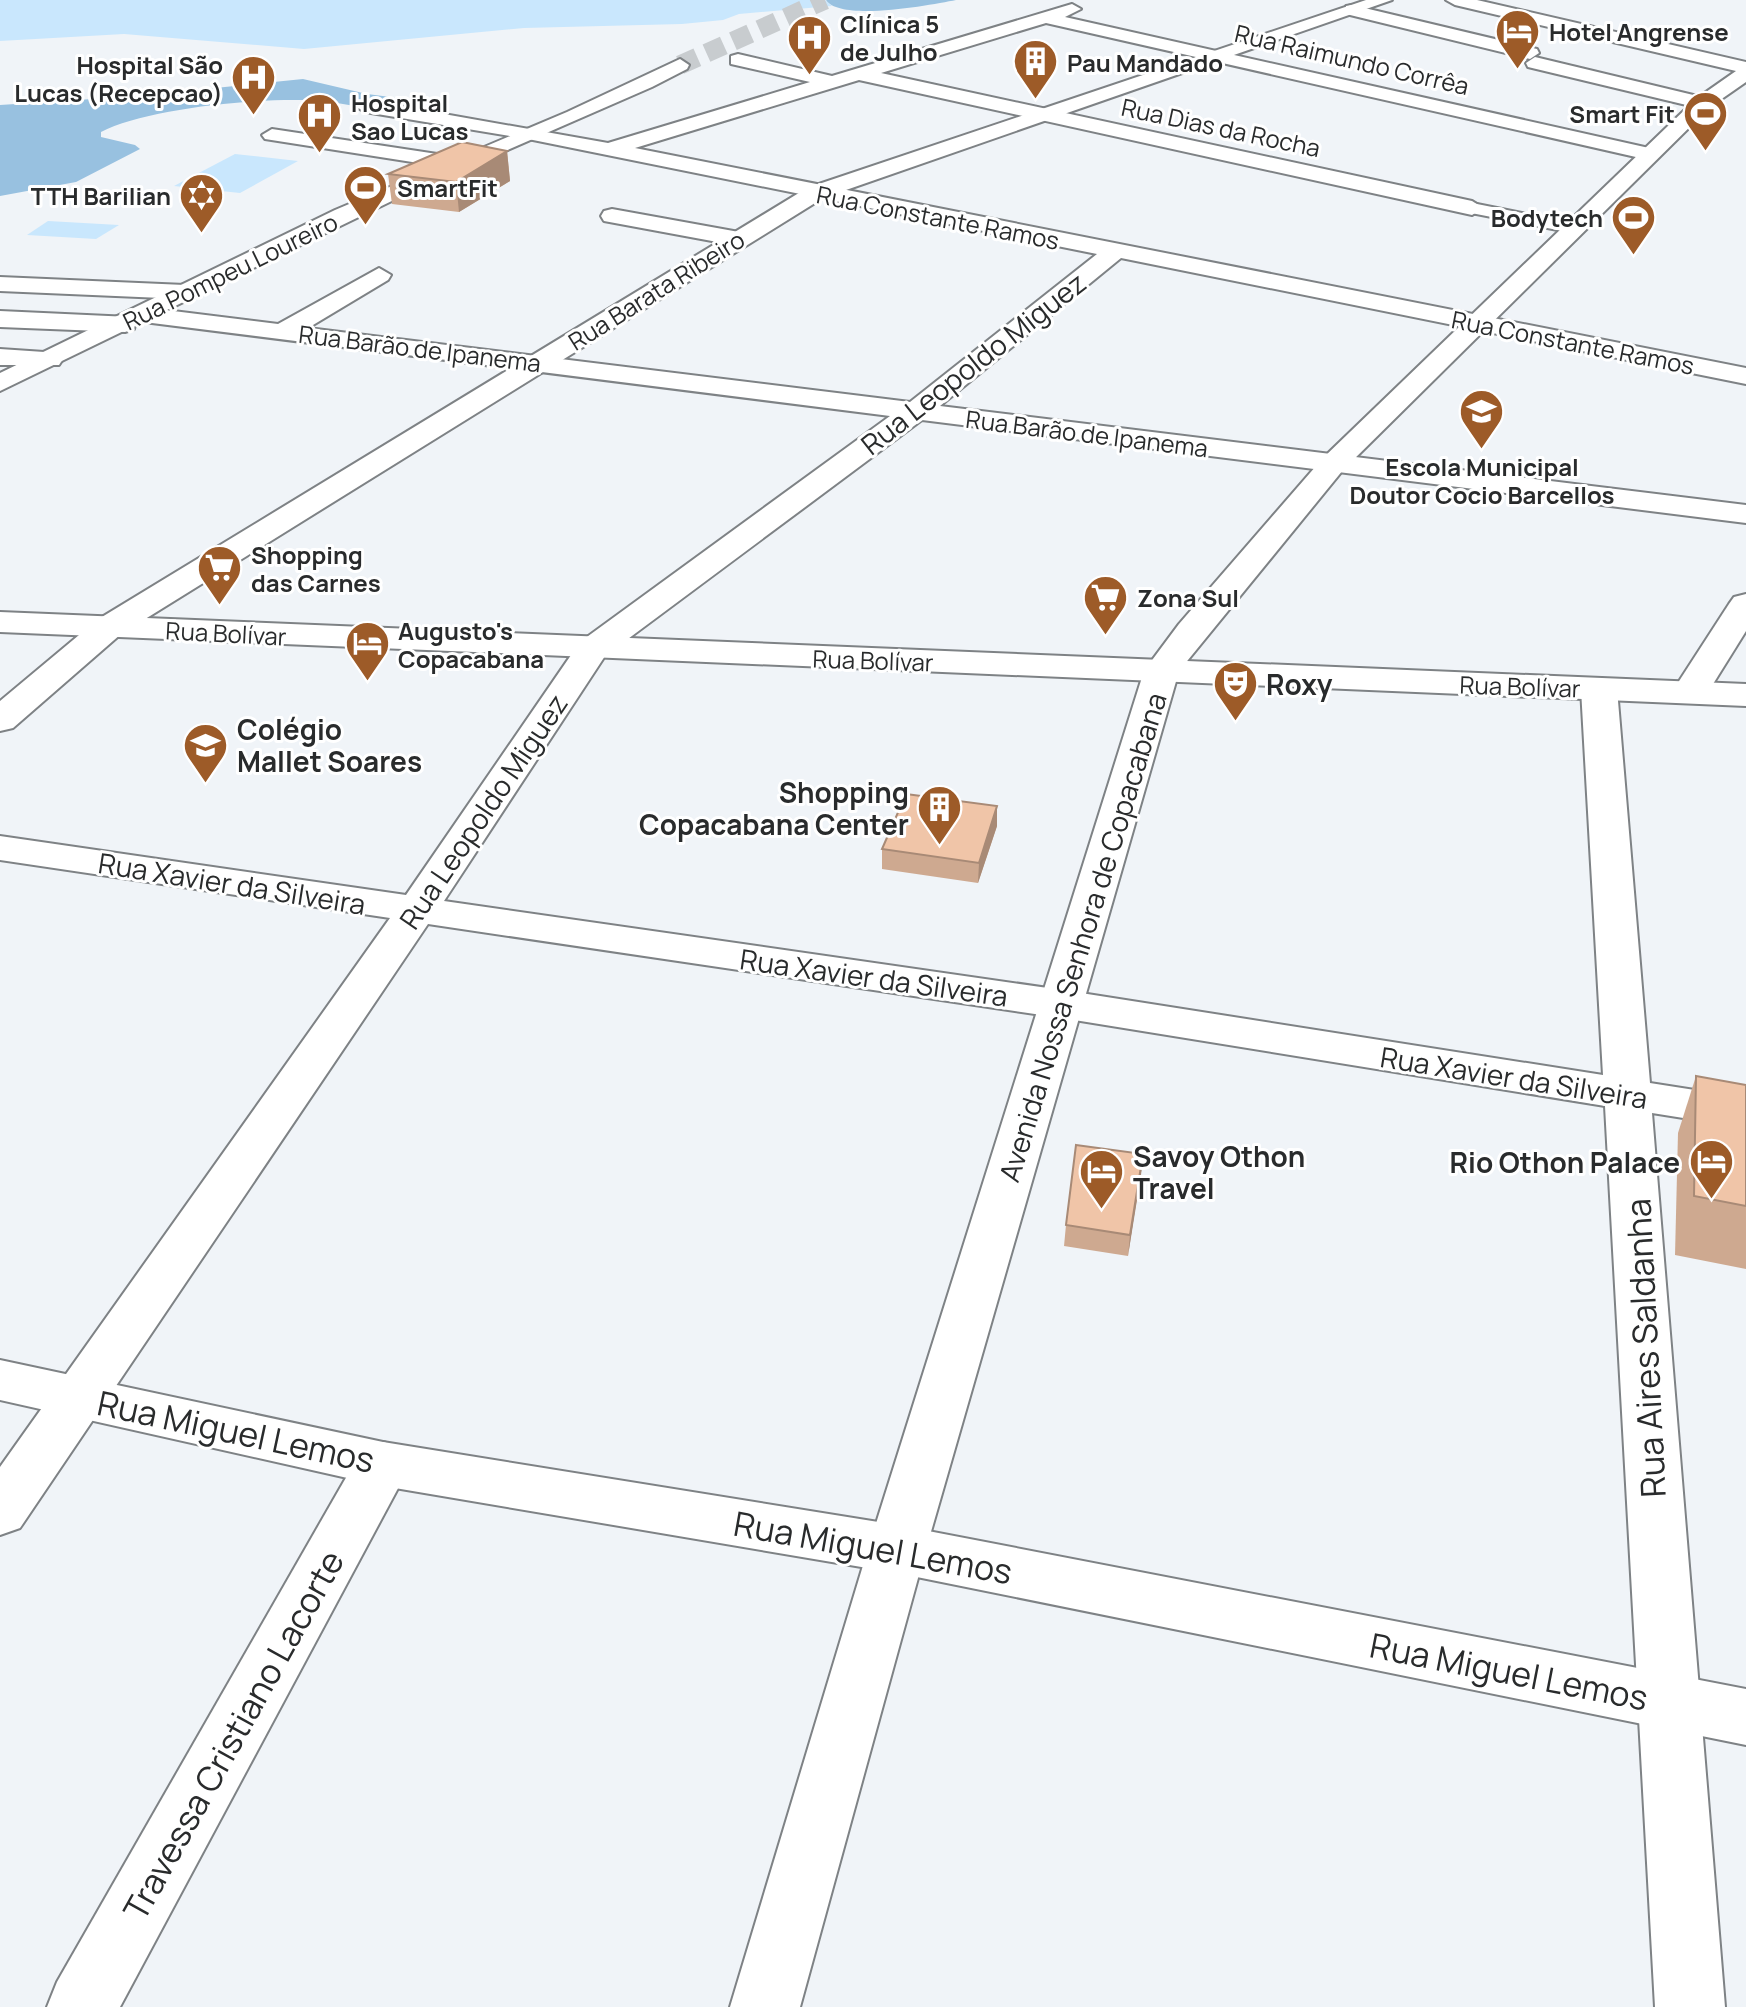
<svg xmlns="http://www.w3.org/2000/svg" width="1746" height="2007" font-family="Manrope,sans-serif">
  <style>
    .green { fill: #c9e7fd }
    .forest { fill: #98c1e0 }
    .lines { fill: none; stroke-linecap: round; stroke-linejoin: round }
    .tertiary-tunnel { stroke: #c8cccf; stroke-width: 19; stroke-dasharray: 19 10; stroke-linecap: butt }
    .pedestrian-casing { stroke: #7e8285; stroke-width: 4 }
    .minor-casing { stroke: #7e8285; stroke-width: 4 }
    .tertiary-casing { stroke: #7e8285; stroke-width: 4 }
    .secondary-casing { stroke: #7e8285; stroke-width: 4 }
    .primary-casing { stroke: #7e8285; stroke-width: 4 }
    .pedestrian { fill: #fff; fill-rule: evenodd }
    .minor { fill: #fff; fill-rule: evenodd }
    .tertiary { fill: #fff; fill-rule: evenodd }
    .secondary { fill: #fff; fill-rule: evenodd }
    .primary { fill: #fff; fill-rule: evenodd }
    .wall { fill: #cea990 }
    .shaded-wall { fill: #a88a76 }
    .building { fill: #f0c5a8; stroke: #a88a76; stroke-width: 2 }
    .labels { text-anchor: middle; dominant-baseline: central; stroke-width: 6; stroke-linejoin: round; paint-order: stroke }
    .far-poi-label { font-size: 24px; font-weight: bold; fill: #292b2c; stroke: #fff; text-anchor: start }
    .far-street-label { font-size: 24px; fill: #292b2c; stroke: #fff }
    .street-label { font-size: 28px; fill: #292b2c; stroke: #fff }
    .poi-label { font-size: 28px; font-weight: bold; fill: #292b2c; stroke: #fff; text-anchor: start }
    .near-street-label { font-size: 34px; fill: #292b2c; stroke: #fff }
  </style>
  <rect width="100%" height="100%" fill="#f0f4f8"/>
  <g class="green">
    <path d="M0,0H825L832,6L739,14L723,20L682,24L524,28L304,49L124,34L0,41Z"/>
    <path d="M235,154L298,161L240,193L174,186Z"/>
    <path d="M48,221L119,225L96,239L27,235Z"/>
  </g>
  <g class="forest">
    <path d="M826,0H956C931,5 840,22 826,0Z"/>
    <path d="M303,79L367,94L414,100L423,108L490,124L501,132C443,133 388,110 331,102C277,95 149,107 101,132V137L135,145L140,149L76,182L0,196V105L139,96Z"/>
  </g>
  <g class="lines">
    <path class="tertiary-tunnel" d="M680,65L825,0"/>
    <defs>
      <path id="pedestrian" d="M1472,203L1573,223L1582,228L1573,233L1466,212V204Z"/>
      <g id="minor">
        <path d="M1072,4L1081,9L1065,17L1649,148L1660,154L1649,160L1046,23L881,73L1472,201L1483,208L1472,215L859,80L635,148L1746,368V384L1121,258L940,406L1746,505V523L922,420L605,656L444,901L1062,990L1603,1075L1581,689L1586,681L1599,678L1612,681L1617,689L1650,1083L1746,1098V1128L1652,1113L1725,2007H1655L1605,1106L1062,1018L428,924L20,1528L0,1535V1467L390,918L0,860V836L406,895L580,642L890,416L136,321L134,329L125,332L0,327V311L130,317L132,310L141,307L278,324L379,268L391,275L388,280L308,328L910,402L1097,254L528,139L365,112L355,106L365,100L608,143L810,82L731,64V56L738,54L832,76Z"/>
        <path d="M1352,5L1537,49L1539,53L1530,59L1346,14V6Z"/>
        <path d="M1535,57L1710,99L1713,103L1703,109L1528,67L1526,63Z"/>
        <path d="M272,129L457,157L468,163L457,169L265,139L262,135Z"/>
        <path d="M612,209L739,232L751,239L739,246L604,221L601,216L604,211Z"/>
        <path d="M0,277L185,285L197,292L185,299L0,291Z"/>
        <path d="M0,349L59,353L63,359L59,365H0Z"/>
        <path d="M1746,594V631L1708,692L1703,700L1690,703L1677,700L1672,692L1729,604L1734,597Z"/>
        <path d="M383,1442L403,1448L411,1464L120,2007H47L57,1982L363,1448Z"/>
      </g>
      <path id="tertiary" d="M680,59L689,65L687,69L652,87L400,197L0,391V373L335,210L567,112Z"/>
      <g id="secondary">
        <path d="M1366,0H1392L823,198L121,634L13,728L0,731V701L97,620L807,188Z"/>
        <path d="M1446,0H1477L1746,62V82L1710,107L1343,470L1179,671L926,1549L800,2007H730L868,1549L1144,671L1179,624L1323,458L1696,99L1736,71L1455,5Z"/>
      </g>
      <g id="primary">
        <path d="M0,612L1746,684V706L0,632Z"/>
        <path d="M0,1360L383,1442L897,1525L1746,1689V1745L897,1573L383,1486L0,1400Z"/>
      </g>
    </defs>
    <use href="#pedestrian" class="pedestrian-casing"/>
    <use href="#minor" class="minor-casing"/>
    <use href="#tertiary" class="tertiary-casing"/>
    <use href="#secondary" class="secondary-casing"/>
    <use href="#primary" class="primary-casing"/>
    <use href="#pedestrian" class="pedestrian"/>
    <use href="#minor" class="minor"/>
    <use href="#tertiary" class="tertiary"/>
    <use href="#secondary" class="secondary"/>
    <use href="#primary" class="primary"/>
  </g>
  <g class="wall">
    <path d="M507,151L510,181L459,212L392,204L388,174Z"/>
    <path d="M997,826L978,883L882,869V849Z"/>
    <path d="M1696,1076L1746,1085V1269L1675,1255L1678,1133Z"/>
    <path d="M1143,1154L1128,1256L1064,1246L1066,1225Z"/>
  </g>
  <g class="shaded-wall">
    <path d="M507,151L510,181L459,212L456,182Z"/>
    <path d="M997,806V826L978,883L979,863Z"/>
    <path d="M1143,1154L1141,1175L1128,1256L1130,1235Z"/>
  </g>
  <g class="building">
    <path d="M462,142L507,151L456,182L388,174Z"/>
    <path d="M906,794L997,806L979,863L882,849Z"/>
    <path d="M1696,1076L1746,1085V1206L1694,1196Z"/>
    <path d="M1076,1145L1143,1154L1130,1235L1066,1225Z"/>
  </g>
  <defs>
    <symbol id="hotel-pin" viewBox="-11 -11 22 30"><path d="M0 17L-7.5 6A9.5 9.5 0 1 1 7.5 6Z" fill="#9d5b28" stroke="#fff"/><path d="M-6-4.5h1.5V1H6V5H4.5V3h-9V5H-6ZM-4 0a1.8 1.8 0 1 1 3.6 0ZM.5 0V-2.5h3Q6-2.5 6 0Z" fill="#fff"/></symbol>
    <symbol id="hospital-pin" viewBox="-11 -11 22 30"><path d="M0 17L-7.5 6A9.5 9.5 0 1 1 7.5 6Z" fill="#9d5b28" stroke="#fff"/><path d="M-5-5h3v3.5h4V-5h3V5h-3V1.5h-4V5h-3Z" fill="#fff"/></symbol>
    <symbol id="building-pin" viewBox="-11 -11 22 30"><path d="M0 17L-7.5 6A9.5 9.5 0 1 1 7.5 6Z" fill="#9d5b28" stroke="#fff"/><path d="M-4-6H4V6H1V3H-1V6H-4ZM-2.5-4.3h1.7v1.8h-1.7ZM.8-4.3h1.7v1.8H.8ZM-2.5-1h1.7V.8h-1.7ZM.8-1h1.7V.8H.8Z" fill="#fff"/></symbol>
    <symbol id="stadium-pin" viewBox="-11 -11 22 30"><path d="M0 17L-7.5 6A9.5 9.5 0 1 1 7.5 6Z" fill="#9d5b28" stroke="#fff"/><path d="M0-5a6.5 5 0 1 0 0 10a6.5 5 0 1 0 0-10ZM-3.5-1.8h7v3.6h-7Z" fill="#fff"/></symbol>
    <symbol id="synagogue-pin" viewBox="-11 -11 22 30"><path d="M0 17L-7.5 6A9.5 9.5 0 1 1 7.5 6Z" fill="#9d5b28" stroke="#fff"/><path d="M0-6.5L5.6 3.2H-5.6ZM0 6.5L5.6-3.2H-5.6Z" fill="#fff"/></symbol>
    <symbol id="school-pin" viewBox="-11 -11 22 30"><path d="M0 17L-7.5 6A9.5 9.5 0 1 1 7.5 6Z" fill="#9d5b28" stroke="#fff"/><path d="M0-5L7-2L0 1L-7-2ZM-4 1L0 2.5L4 1V4Q0 6-4 4Z" fill="#fff"/></symbol>
    <symbol id="supermarket-pin" viewBox="-11 -11 22 30"><path d="M0 17L-7.5 6A9.5 9.5 0 1 1 7.5 6Z" fill="#9d5b28" stroke="#fff"/><path d="M-6-5.5h2.5l.6 2H6L4.5 2H-2.5L-4.4-4H-6ZM-1.5 3.2a1.3 1.3 0 1 0 .1 0ZM3 3.2a1.3 1.3 0 1 0 .1 0Z" fill="#fff"/></symbol>
    <symbol id="theatre-pin" viewBox="-11 -11 22 30"><path d="M0 17L-7.5 6A9.5 9.5 0 1 1 7.5 6Z" fill="#9d5b28" stroke="#fff"/><path d="M-5-5.5Q0-4 5-5.5V0Q5 5 0 6Q-5 5-5 0ZM-3.3-2.5H-1v1.5H-3.3ZM1-2.5H3.3v1.5H1ZM-2.8 1Q0 5.5 2.8 1Z" fill="#fff"/></symbol>
  </defs>
  <g fill-rule="evenodd">
    <use href="#hotel-pin" x="1492" y="6" width="51" height="69"/>
    <use href="#hospital-pin" x="784" y="12" width="51" height="69"/>
    <use href="#building-pin" x="1010" y="36" width="51" height="69"/>
    <use href="#hospital-pin" x="228" y="52" width="51" height="69"/>
    <use href="#stadium-pin" x="1680" y="88" width="51" height="69"/>
    <use href="#hospital-pin" x="294" y="90" width="51" height="69"/>
    <use href="#stadium-pin" x="340" y="162" width="51" height="69"/>
    <use href="#synagogue-pin" x="176" y="170" width="51" height="69"/>
    <use href="#stadium-pin" x="1608" y="192" width="51" height="69"/>
    <use href="#school-pin" x="1456" y="386" width="51" height="69"/>
    <use href="#supermarket-pin" x="194" y="542" width="51" height="69"/>
    <use href="#supermarket-pin" x="1080" y="572" width="51" height="69"/>
    <use href="#hotel-pin" x="342" y="618" width="51" height="69"/>
    <use href="#theatre-pin" x="1210" y="658" width="51" height="69"/>
    <use href="#school-pin" x="180" y="720" width="51" height="69"/>
    <use href="#building-pin" x="914" y="782" width="51" height="69"/>
    <use href="#hotel-pin" x="1686" y="1136" width="51" height="69"/>
    <use href="#hotel-pin" x="1076" y="1146" width="51" height="69"/>
  </g>
  <g class="labels">
    <g class="far-poi-label">
      <text x="840" y="23">Clínica 5<tspan x="840" dy="28">de Julho</tspan></text>
      <text x="1549" y="31">Hotel Angrense</text>
      <text x="1067" y="62">Pau Mandado</text>
      <text x="223" y="64" text-anchor="end">Hospital São<tspan x="223" dy="28">Lucas (Recepcao)</tspan></text>
      <text x="351" y="102">Hospital<tspan x="351" dy="28">Sao Lucas</tspan></text>
      <text x="1675" y="113" text-anchor="end">Smart Fit</text>
      <text x="397" y="187">SmartFit</text>
      <text x="171" y="195" text-anchor="end">TTH Barilian</text>
      <text x="1603" y="217" text-anchor="end">Bodytech</text>
      <text x="1482" y="466" text-anchor="middle">Escola Municipal<tspan x="1482" dy="28">Doutor Cocio Barcellos</tspan></text>
      <text x="251" y="554">Shopping<tspan x="251" dy="28">das Carnes</tspan></text>
      <text x="1137" y="597">Zona Sul</text>
      <text x="398" y="630">Augusto's<tspan x="398" dy="28">Copacabana</tspan></text>
    </g>
    <g class="far-street-label">
      <text transform="translate(1352 59) rotate(13)">Rua Raimundo Corrêa</text>
      <text transform="translate(1221 127) rotate(12)">Rua Dias da Rocha</text>
      <text transform="translate(938 217) rotate(11)">Rua Constante Ramos</text>
      <text transform="translate(230 271) rotate(-26)">Rua Pompeu Loureiro</text>
      <text transform="translate(656 290) rotate(-32)">Rua Barata Ribeiro</text>
      <text transform="translate(1573 342) rotate(11)">Rua Constante Ramos</text>
      <text transform="translate(420 348) rotate(7)">Rua Barão de Ipanema</text>
      <text transform="translate(1087 433) rotate(7)">Rua Barão de Ipanema</text>
      <text transform="translate(226 633) rotate(3)">Rua Bolívar</text>
      <text transform="translate(873 660) rotate(2)">Rua Bolívar</text>
      <text transform="translate(1520 686) rotate(2)">Rua Bolívar</text>
    </g>
    <g class="street-label">
      <text transform="translate(973 363) rotate(-38)">Rua Leopoldo Miguez</text>
      <text transform="translate(483 811) rotate(-56)">Rua Leopoldo Miguez</text>
      <text transform="translate(232 883) rotate(9)">Rua Xavier da Silveira</text>
      <text transform="translate(1082 937) rotate(-73)">Avenida Nossa Senhora de Copacabana</text>
      <text transform="translate(874 977) rotate(8)">Rua Xavier da Silveira</text>
      <text transform="translate(1514 1077) rotate(9)">Rua Xavier da Silveira</text>
    </g>
    <g class="poi-label">
      <text x="1266" y="684">Roxy</text>
      <text x="237" y="729">Colégio<tspan x="237" dy="32">Mallet Soares</tspan></text>
      <text x="909" y="792" text-anchor="end">Shopping<tspan x="909" dy="32">Copacabana Center</tspan></text>
      <text x="1133" y="1156">Savoy Othon<tspan x="1133" dy="32">Travel</tspan></text>
      <text x="1680" y="1162" text-anchor="end">Rio Othon Palace</text>
    </g>
    <g class="near-street-label">
      <text transform="translate(1645 1348) rotate(-93)">Rua Aires Saldanha</text>
      <text transform="translate(236 1431) rotate(12)">Rua Miguel Lemos</text>
      <text transform="translate(873 1547) rotate(10)">Rua Miguel Lemos</text>
      <text transform="translate(1509 1671) rotate(11)">Rua Miguel Lemos</text>
      <text transform="translate(233 1735) rotate(-61)">Travessa Cristiano Lacorte</text>
    </g>
  </g>
</svg>
